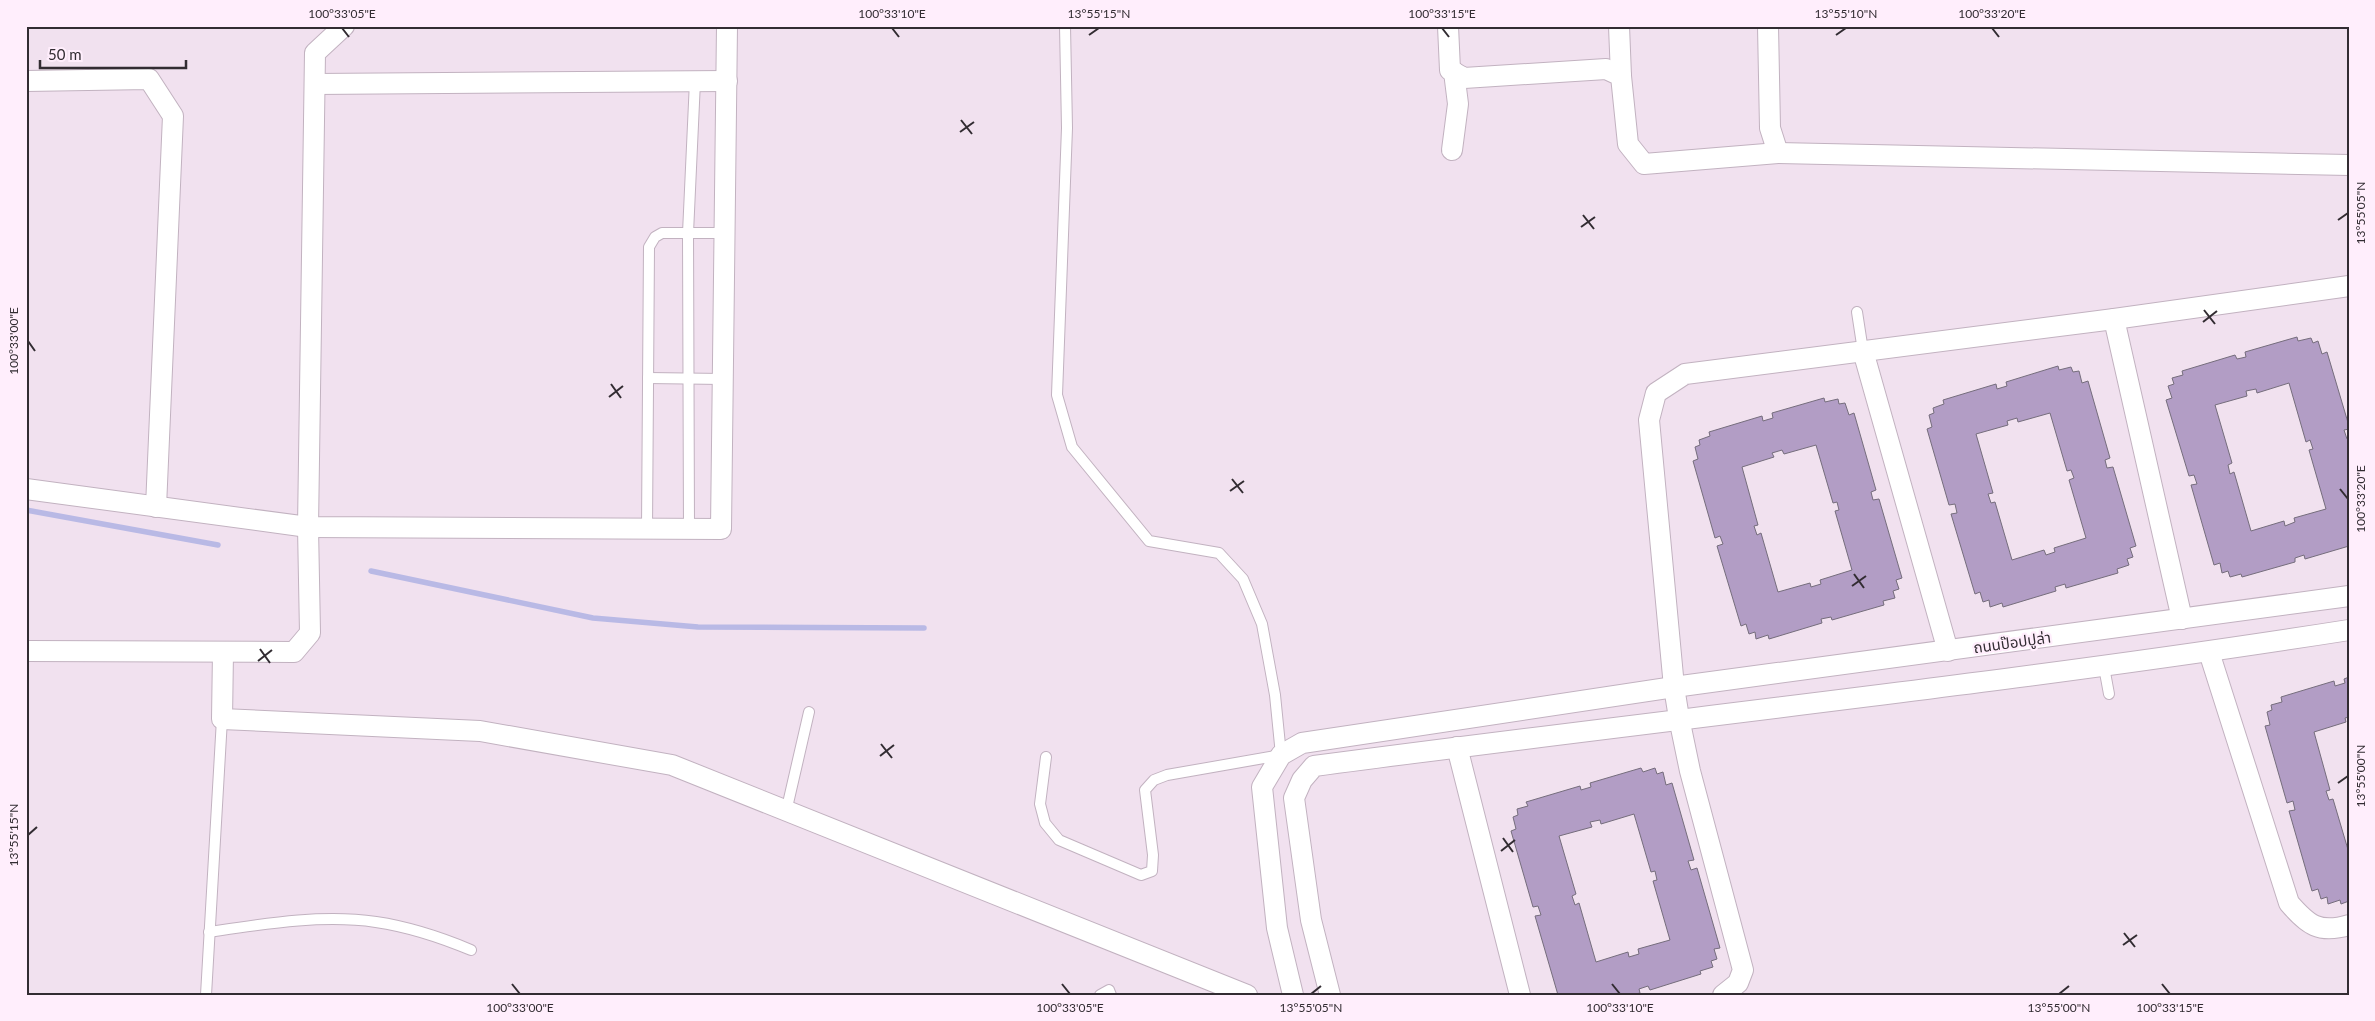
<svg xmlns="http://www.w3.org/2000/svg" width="2375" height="1021" font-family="Lato,'Noto Sans Thai',sans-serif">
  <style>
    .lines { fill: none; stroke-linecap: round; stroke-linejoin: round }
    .stream { stroke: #b9b9e5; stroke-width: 5.5 }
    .building { fill: #b29dc5; stroke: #756d7c; fill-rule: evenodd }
    .service-casing { stroke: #c2b2c0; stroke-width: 12 }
    .minor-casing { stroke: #c2b2c0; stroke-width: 22 }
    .service { stroke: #fff; stroke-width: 10 }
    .minor { stroke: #fff; stroke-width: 20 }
    .ticks { fill: none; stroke: #322c32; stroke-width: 2 }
    .labels { text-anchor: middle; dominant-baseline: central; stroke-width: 4.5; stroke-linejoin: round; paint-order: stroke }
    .street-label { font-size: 15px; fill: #322c32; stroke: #ffeefc }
    .neatline { fill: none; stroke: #322c32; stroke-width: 2 }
    .ticks-label { font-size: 12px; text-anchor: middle; fill: #322c32 }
  </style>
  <rect width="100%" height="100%" fill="#f1e1ef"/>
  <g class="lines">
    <g class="stream">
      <path d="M26,510L218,545"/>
      <path d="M371,571L593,618L698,627L924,628"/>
    </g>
  </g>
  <g class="building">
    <path d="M2297,337L2298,341L2311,338L2313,343L2318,341L2322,354L2327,352L2349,426V429L2344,430L2347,439H2349V546L2305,559L2304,555L2295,558V562L2242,577L2241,574L2230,577L2228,571L2222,573L2220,563L2214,565L2191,485L2197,484L2194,475L2189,476L2166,400L2172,398L2168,386L2174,384L2172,378L2183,375L2182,371L2235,355L2237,359L2246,357L2245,352ZM2289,383L2306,442L2310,440L2313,449L2309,450L2326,509L2294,518L2295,522L2285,526L2284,521L2251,531L2234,472L2230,474L2228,465L2232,463L2215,405L2247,396L2246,391L2256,389L2257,393Z"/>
    <path d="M2058,366L2059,370L2071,367L2073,372L2079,371L2082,383L2088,381L2110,458L2105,460L2107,468L2113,467L2136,546L2130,548L2133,557L2127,559L2129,565L2117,569L2118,573L2066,588L2065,584L2055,587L2056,591L2003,607L2002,603L1990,607L1989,600L1983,602L1980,592L1975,594L1951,514L1957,513L1955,504L1949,505L1927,429L1932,427L1929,415L1934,413L1933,408L1944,404L1943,400L1996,384L1997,389L2007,386L2006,382ZM2050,413L2067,471L2071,470L2074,478L2069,480L2086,538L2054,548L2055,552L2046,555L2044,550L2012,560L1995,502L1991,503L1988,494L1993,493L1976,434L2008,425L2007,421L2017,418L2018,422Z"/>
    <path d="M1824,398L1825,402L1838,399L1839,404L1845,403L1849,415L1854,413L1876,490L1871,492L1873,500L1879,499L1902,578L1896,580L1899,589L1893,591L1895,598L1883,601L1884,605L1832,620L1831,617L1821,619L1822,623L1769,639L1768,635L1756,639L1755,632L1749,634L1746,624L1741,626L1717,546L1723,544L1720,536L1715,538L1693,461L1698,459L1695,447L1700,445L1699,440L1710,436L1709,432L1762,416L1763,421L1773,418L1772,413ZM1816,445L1833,503L1837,502L1839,510L1835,511L1852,570L1820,580L1821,584L1811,587L1810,583L1778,592L1761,533L1757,535L1754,526L1758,525L1742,467L1774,457L1772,453L1782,450L1784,454Z"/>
    <path d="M2349,677V717L2345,718L2346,722L2314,732L2330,790L2326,791L2329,800L2333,799L2349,853V901L2341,904L2340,900L2328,904L2327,897L2321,899L2318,889L2312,891L2289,811L2295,810L2293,801L2287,803L2265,726L2270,725L2267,712L2272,710L2271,705L2282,702L2281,697L2334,681L2335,686L2345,683L2344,679Z"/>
    <path d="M1641,768L1643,772L1655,768L1657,774L1663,772L1666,785L1672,783L1694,860L1688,861L1691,870L1697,868L1720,948L1714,949L1717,959L1711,961L1713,967L1700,971L1701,974L1650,990L1648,986L1639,989L1640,993L1632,995H1558L1535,916L1541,915L1538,906L1533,907L1511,831L1516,829L1513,817L1518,815L1517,809L1528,806L1526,802L1580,786L1581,790L1591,787L1590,783ZM1634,814L1651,872L1655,871L1657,880L1653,881L1670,940L1638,949L1639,954L1629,957L1628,952L1596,962L1579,903L1575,905L1572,896L1576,894L1559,836L1592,827L1590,822L1600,820L1601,824Z"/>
  </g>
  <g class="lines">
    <defs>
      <g id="service">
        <path d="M1857,312L1863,351"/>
        <path d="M648,378L723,379"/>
        <path d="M647,529L649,247L655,237L662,233H725"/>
        <path d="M689,529L688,233L695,81"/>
        <path d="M2104,667L2109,694"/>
        <path d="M1046,757L1040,804L1045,823L1059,840L1141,875L1152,871L1153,855L1145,790L1154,780L1167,775L1281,755L1275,695L1262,624L1243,579L1219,553L1149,541L1072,447L1057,395L1067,128L1065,26"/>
        <path d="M786,812L809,712"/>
        <path d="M209,932C263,924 322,914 376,922C410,927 440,937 471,950"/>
        <path d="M206,995L222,719"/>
        <path d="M1100,995L1109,990L1111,995"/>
      </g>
      <g id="minor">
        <path d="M1448,26L1450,70L1464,78L1606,69L1621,76L1628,144L1644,164L1778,153L2349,165"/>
        <path d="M1619,26L1621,76"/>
        <path d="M1768,26L1770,128L1778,153"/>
        <path d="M26,81L149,79L173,116L156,507"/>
        <path d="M315,84L727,81"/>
        <path d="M1452,150L1458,104L1454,72"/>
        <path d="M2114,319L2182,619"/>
        <path d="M1863,351L1948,651"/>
        <path d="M26,489L308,527L721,529L727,26"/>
        <path d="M26,651L294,652L310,633L308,527L315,53L344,26"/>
        <path d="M223,652L222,719L480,731L672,765L1247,995"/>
        <path d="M2209,652L2289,903C2308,925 2319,934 2349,925"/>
        <path d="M1457,747L1520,995"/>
        <path d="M1293,995L1277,928L1262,787L1281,755L1302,743L1674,687L2349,596"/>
        <path d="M1330,995L1311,920L1294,798L1302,780L1314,766C1659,720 2005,684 2349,630"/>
        <path d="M1723,995L1738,983L1743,970L1690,771L1679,718L1674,687L1649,420L1656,393L1685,374L2114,319L2349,286"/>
      </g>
    </defs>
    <use href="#service" class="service-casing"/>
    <use href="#minor" class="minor-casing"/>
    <use href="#service" class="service"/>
    <use href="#minor" class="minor"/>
  </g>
  <path class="ticks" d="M342,28L349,37M892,28L899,37M1442,28L1449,37M1992,28L1999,37M1089,35L1099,28M1836,35L1846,28M961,120L972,134M960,132L974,122M1583,215L1594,229M2338,220L2348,213M1581,227L1595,217M2204,310L2215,324M2203,322L2217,311M28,341L35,351M611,384L621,398M609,397L623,386M1232,479L1243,493M2340,489L2348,499M1230,491L1244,481M1854,574L1864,588M1852,586L1866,576M260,649L270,663M258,661L272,650M881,744L892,758M880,756L894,745M2338,783L2348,776M28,835L37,827M1503,838L1513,852M1501,851L1515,840M2124,933L2135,947M2123,945L2137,935M512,984L520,994M1062,984L1070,994M1612,984L1620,994M2162,984L2170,994M1311,994L1321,986M2059,994L2069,986"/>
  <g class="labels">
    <g class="street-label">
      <text transform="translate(2012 642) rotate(-8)">ถนนป๊อปปูล่า</text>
    </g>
  </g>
  <rect width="2375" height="1021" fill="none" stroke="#ffeefc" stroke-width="55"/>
  <path d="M40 60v8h146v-8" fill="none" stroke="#322c32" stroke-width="2.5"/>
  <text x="48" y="60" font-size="15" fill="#322c32" stroke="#ffeefc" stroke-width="4" paint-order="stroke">50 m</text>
  <rect x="28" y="28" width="2320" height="966" class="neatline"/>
  <g class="ticks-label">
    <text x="342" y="18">100°33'05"E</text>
    <text x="892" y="18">100°33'10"E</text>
    <text x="1099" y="18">13°55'15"N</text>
    <text x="1442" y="18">100°33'15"E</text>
    <text x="1846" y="18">13°55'10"N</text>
    <text x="1992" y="18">100°33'20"E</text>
    <text transform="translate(2361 213) rotate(-90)" y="4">13°55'05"N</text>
    <text transform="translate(14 341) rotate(-90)" y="4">100°33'00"E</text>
    <text transform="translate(2361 499) rotate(-90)" y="4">100°33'20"E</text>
    <text transform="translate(2361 776) rotate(-90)" y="4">13°55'00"N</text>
    <text transform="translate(14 835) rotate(-90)" y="4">13°55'15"N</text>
    <text x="520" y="1012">100°33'00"E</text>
    <text x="1070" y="1012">100°33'05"E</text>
    <text x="1311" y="1012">13°55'05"N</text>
    <text x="1620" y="1012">100°33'10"E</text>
    <text x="2059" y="1012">13°55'00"N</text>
    <text x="2170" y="1012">100°33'15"E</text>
  </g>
</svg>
